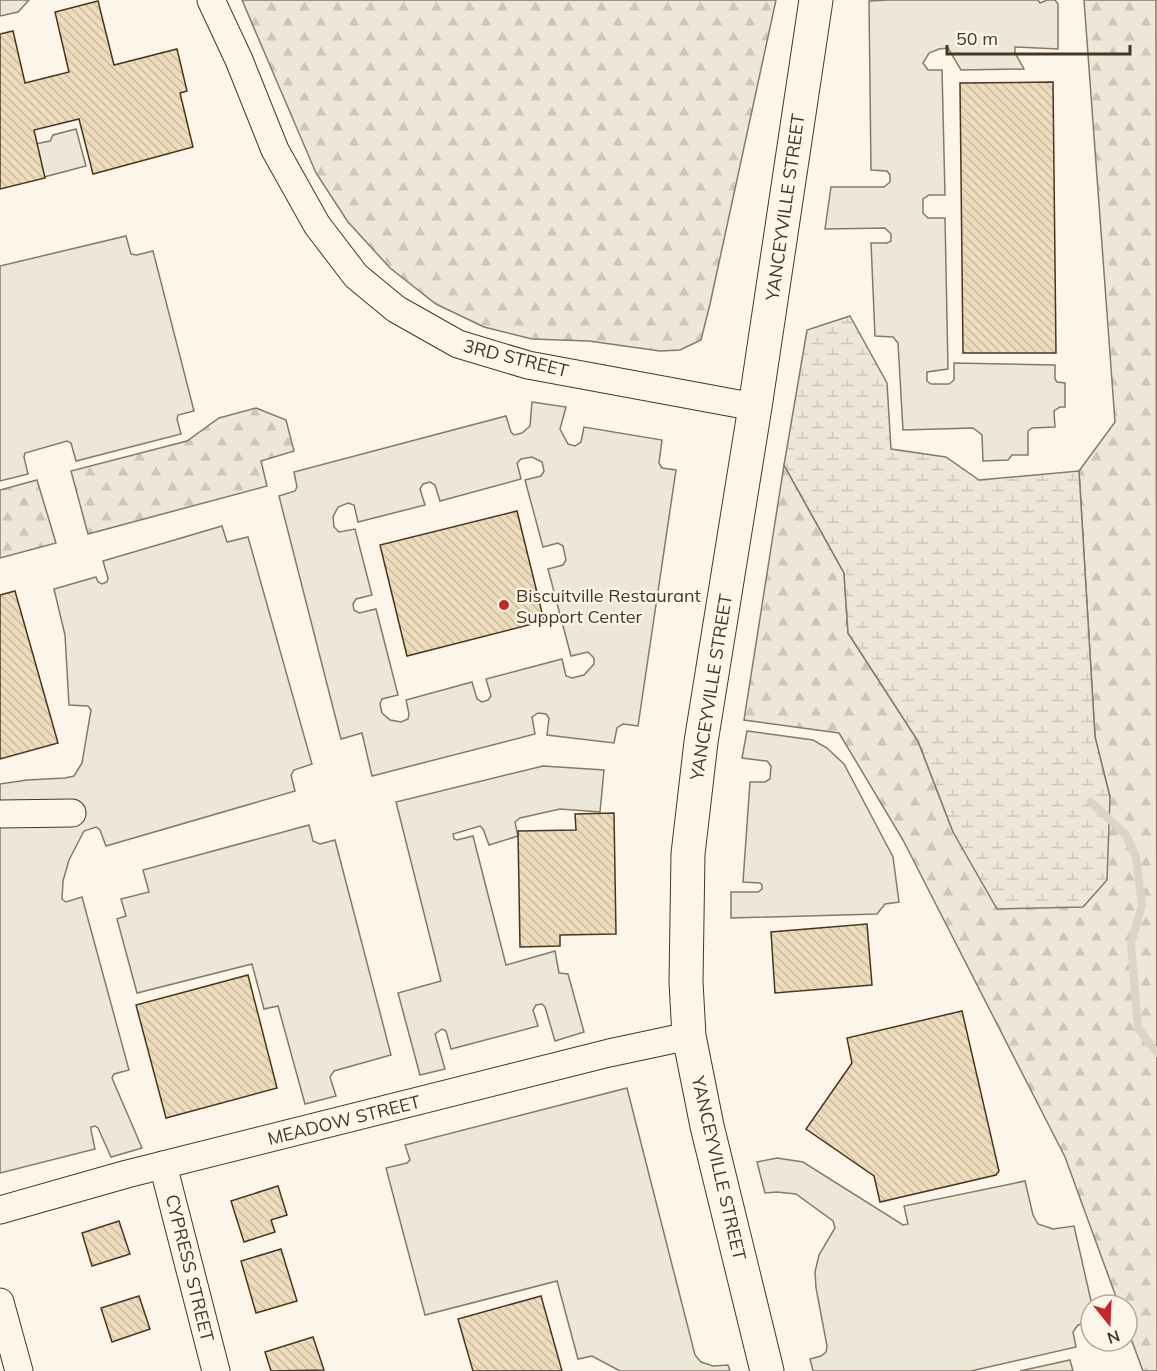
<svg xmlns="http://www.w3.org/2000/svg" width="1157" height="1371" font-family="Mulish,sans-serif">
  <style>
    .forest { fill: url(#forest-firs); stroke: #887966; stroke-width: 1.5 }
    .wetland { fill: url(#wetland-marsh); stroke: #887966; stroke-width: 1.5 }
    .parking { fill: #ede7d9; stroke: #887966; stroke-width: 1.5; fill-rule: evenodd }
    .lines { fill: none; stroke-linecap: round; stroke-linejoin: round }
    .stream { stroke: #dcd4c6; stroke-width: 8 }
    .building { fill: url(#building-back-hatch); stroke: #4a3520; stroke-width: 1.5 }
    .minor-casing { stroke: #4a3520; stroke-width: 29 }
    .major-casing { stroke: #4a3520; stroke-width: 35 }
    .minor { stroke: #fbf6e9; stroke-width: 27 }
    .major { stroke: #fbf6e9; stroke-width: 33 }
    .poi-dot { fill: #c62828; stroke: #fbf6e9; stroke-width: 2 }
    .labels { text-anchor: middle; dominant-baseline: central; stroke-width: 4.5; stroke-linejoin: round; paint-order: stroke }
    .street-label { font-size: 18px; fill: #4a3520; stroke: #fbf6e9 }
    .poi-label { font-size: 18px; fill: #4a3520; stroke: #fbf6e9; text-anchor: start }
  </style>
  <defs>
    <pattern id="forest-firs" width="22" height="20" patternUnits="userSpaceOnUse" patternTransform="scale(1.5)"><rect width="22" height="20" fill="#ede6d9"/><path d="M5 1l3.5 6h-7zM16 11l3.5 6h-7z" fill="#cdc6ba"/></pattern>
    <pattern id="wetland-marsh" width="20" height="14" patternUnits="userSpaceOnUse" patternTransform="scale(1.5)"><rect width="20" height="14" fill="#ede6d9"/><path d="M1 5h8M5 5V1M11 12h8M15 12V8" fill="none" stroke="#cdc6ba"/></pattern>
    <pattern id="building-back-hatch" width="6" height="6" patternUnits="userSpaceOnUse" patternTransform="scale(1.5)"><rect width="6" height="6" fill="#ecdcbc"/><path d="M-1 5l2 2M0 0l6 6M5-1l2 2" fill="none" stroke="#ccbda1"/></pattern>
  </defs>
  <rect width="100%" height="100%" fill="#fbf6e9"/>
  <g class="forest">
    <path d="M242,0H776L710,304L701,340L680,350L660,351L589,341L532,339L484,327L436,304L390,268L348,222L316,173Z"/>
    <path d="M1084,0H1156L1157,1371H1143L1127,1328V1305H1119L1065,1157L903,840L839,733L744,720L784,465L844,573L848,633L918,741L953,832L1110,797L1095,737L1079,471L1115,422Z"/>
    <path d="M256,408L286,420L294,451L261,461L267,486L88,534L71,471L187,441L219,418Z"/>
    <path d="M37,480L56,543L0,558V490Z"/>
  </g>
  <path class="wetland" d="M850,316L887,383L891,449L946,457L979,480L1079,471L1095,737L1110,797L1107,880L1083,907L997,909L953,832L918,741L848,633L844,573L784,465L807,330Z"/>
  <g class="parking">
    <path d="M0,0H29L18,12L0,16Z"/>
    <path d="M888,0H1038L1040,3L1047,0H1055L1058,4V49L1015,47V53L1024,69L961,70L948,48L939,49L929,53L923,63L928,70H942L945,195H929L923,199V213L928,218H945L948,369L927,372V381L931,384H949L954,380V363L1055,365V379L1057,382L1065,383V407H1060L1054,411L1055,427L1032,428L1028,431V455H1012L1008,460L983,461L982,435L973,428L903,430L898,343L893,337L875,336L871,243H887L891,241V234L885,228L825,229L831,187H884L890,182V175L887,171L871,170L869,1Z"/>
    <path d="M76,129L86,166L44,177L35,144L50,141L53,135Z"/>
    <path d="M126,236L131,254L137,255L153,251L194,411L178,415L177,419L181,434L76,461L71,443L67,441L25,453L24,457L28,474L0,481V266Z"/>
    <path d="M532,402L566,407L560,429L568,444L575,446L581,442L584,427L662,440L659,463L662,468L676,470L638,726L623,724L617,728L614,743L547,735L549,718L546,714L538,713L532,717L535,734L372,776L362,733L341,739L279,496L295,491L297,487L294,472L506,416L511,432L514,435L522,433L530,426ZM532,457L542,462L544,471L541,476L525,480L543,547L558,543L563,546L566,560L563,565L548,569L571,656L588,652L594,658V664L584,675L572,678L566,676L562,659L486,679L491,696L488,700L482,702L477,699L472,682L406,700L409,714L408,719L401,722L390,720L382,713L380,704L382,699L398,695L376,609L359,613L354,610L353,604L356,599L372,595L355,529L339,532L334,527L333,517L338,507L348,503L354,505L358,522L425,505L420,489L423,484L430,482L435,485L440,501L521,479L517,463L521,459Z"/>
    <path d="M222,526L227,542L248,537L312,764L294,770L291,775L295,791L106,846L100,830L96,827L84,831L69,860L63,881L62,899L66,902L82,897L129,1070L114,1074L112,1078L142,1148L111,1157L98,1128L95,1126L91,1127V1130L95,1149L0,1173V784L27,780L65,778L74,776L82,763L91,710L88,706L69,705L65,635L54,589L96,577L98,582L102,584L107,582L108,578L103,561Z"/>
    <path d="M747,731L813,740L827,748L844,764L893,857L899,902L885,904L877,914L731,918V892H758L762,889V885L760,883L743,882L750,782H765L770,779L771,766L767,761L742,758Z"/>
    <path d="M543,766L604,770L600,812L560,809L520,818L515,822L518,836L489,845L483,829L480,826L453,834L454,839L457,840L473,836L506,965L555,951L559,973L568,974L584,1032L555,1041L545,1007L542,1004L536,1005L533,1010L538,1026L451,1049L446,1031L442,1029L435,1034L445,1069L420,1075L398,993L441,981L396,802Z"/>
    <path d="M309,825L313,841L320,844L335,840L391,1055L334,1071L330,1077L336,1096L305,1104L278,1006L264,1009L252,964L137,993L117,919L126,916L121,899L149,892L143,870Z"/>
    <path d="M627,1088L695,1355L701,1362L713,1366L728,1365L730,1371H620L592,1356L578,1359L557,1281L425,1315L386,1168L407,1163L410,1160L405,1145Z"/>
    <path d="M777,1158L803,1162L903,1225L908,1224L904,1206L1025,1181L1033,1215L1038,1224L1053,1229L1074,1226L1092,1305L1091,1322L1078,1325L1073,1332L1076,1347L971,1371H813L810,1359L821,1356L826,1352L827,1346L816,1288L815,1272L819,1255L835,1228L833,1221L796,1194L777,1192L765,1193L757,1162Z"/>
    <path d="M1070,1360L1073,1371H1020Z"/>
  </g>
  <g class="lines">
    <path class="stream" d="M1091,802L1126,835L1136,857L1142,905L1131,944L1138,1028L1157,1053"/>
  </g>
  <g class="building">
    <path d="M98,1L114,65L177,49L187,91L180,93L193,147L93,174L79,119L34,130L45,178L0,189V34L13,31L25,83L69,72L55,12Z"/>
    <path d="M1053,82L1056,353H963L960,83Z"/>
    <path d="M517,511L544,621L407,656L380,545Z"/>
    <path d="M15,591L58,743L0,759V595Z"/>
    <path d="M614,813L616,934L560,935V946L520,947L518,831L576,830L575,814Z"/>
    <path d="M867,924L872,985L775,993L771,932Z"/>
    <path d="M248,975L277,1088L166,1118L136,1005Z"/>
    <path d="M962,1011L999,1171L996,1175L880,1202L874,1176L806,1129L852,1063L847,1038Z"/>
    <path d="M278,1186L287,1215L271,1220L275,1232L244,1242L231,1201Z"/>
    <path d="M119,1221L130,1254L92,1266L82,1233Z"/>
    <path d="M281,1249L297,1301L256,1313L241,1261Z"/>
    <path d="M139,1296L150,1329L112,1342L101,1308Z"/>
    <path d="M541,1296L562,1371H473L458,1319Z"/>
    <path d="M313,1337L324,1370L271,1371L265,1352Z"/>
  </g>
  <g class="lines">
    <defs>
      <g id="minor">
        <path d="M211,0L239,60L275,150L317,225L356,276L396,309L458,344L528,365L755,407"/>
        <path d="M0,814L72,813"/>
        <path d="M163,1165L216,1371"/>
        <path d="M0,1210L127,1174L609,1053L689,1036"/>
        <path d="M0,1302L19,1371"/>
      </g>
      <path id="major" d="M767,1371L707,1126L689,1036L686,982L688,854L701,742L755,407L816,0"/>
    </defs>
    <use href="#minor" class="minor-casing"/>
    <use href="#major" class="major-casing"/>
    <use href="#minor" class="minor"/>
    <use href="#major" class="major"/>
  </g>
  <circle class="poi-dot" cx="504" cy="605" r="6"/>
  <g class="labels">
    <g class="street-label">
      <text transform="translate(785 207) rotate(-82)">YANCEYVILLE STREET</text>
      <text transform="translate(516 358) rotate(14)">3RD STREET</text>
      <text transform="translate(711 687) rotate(-81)">YANCEYVILLE STREET</text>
      <text transform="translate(344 1120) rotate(-14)">MEADOW STREET</text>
      <text transform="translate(719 1168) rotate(77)">YANCEYVILLE STREET</text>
      <text transform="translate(190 1268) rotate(76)">CYPRESS STREET</text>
    </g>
    <g class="poi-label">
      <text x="516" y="595">Biscuitville Restaurant<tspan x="516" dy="21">Support Center</tspan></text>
    </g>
  </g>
  <g transform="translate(1109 1323) rotate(162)"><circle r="28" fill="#fbf6e9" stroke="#b4a999" stroke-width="1.5"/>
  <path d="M0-4.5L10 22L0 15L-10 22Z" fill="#c62828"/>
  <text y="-9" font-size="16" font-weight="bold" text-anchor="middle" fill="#4a3520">N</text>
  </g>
  <path d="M947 45v9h183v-9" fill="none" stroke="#4a3520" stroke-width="3"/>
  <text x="956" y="45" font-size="18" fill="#4a3520" stroke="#fbf6e9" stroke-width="4.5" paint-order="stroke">50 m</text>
</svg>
